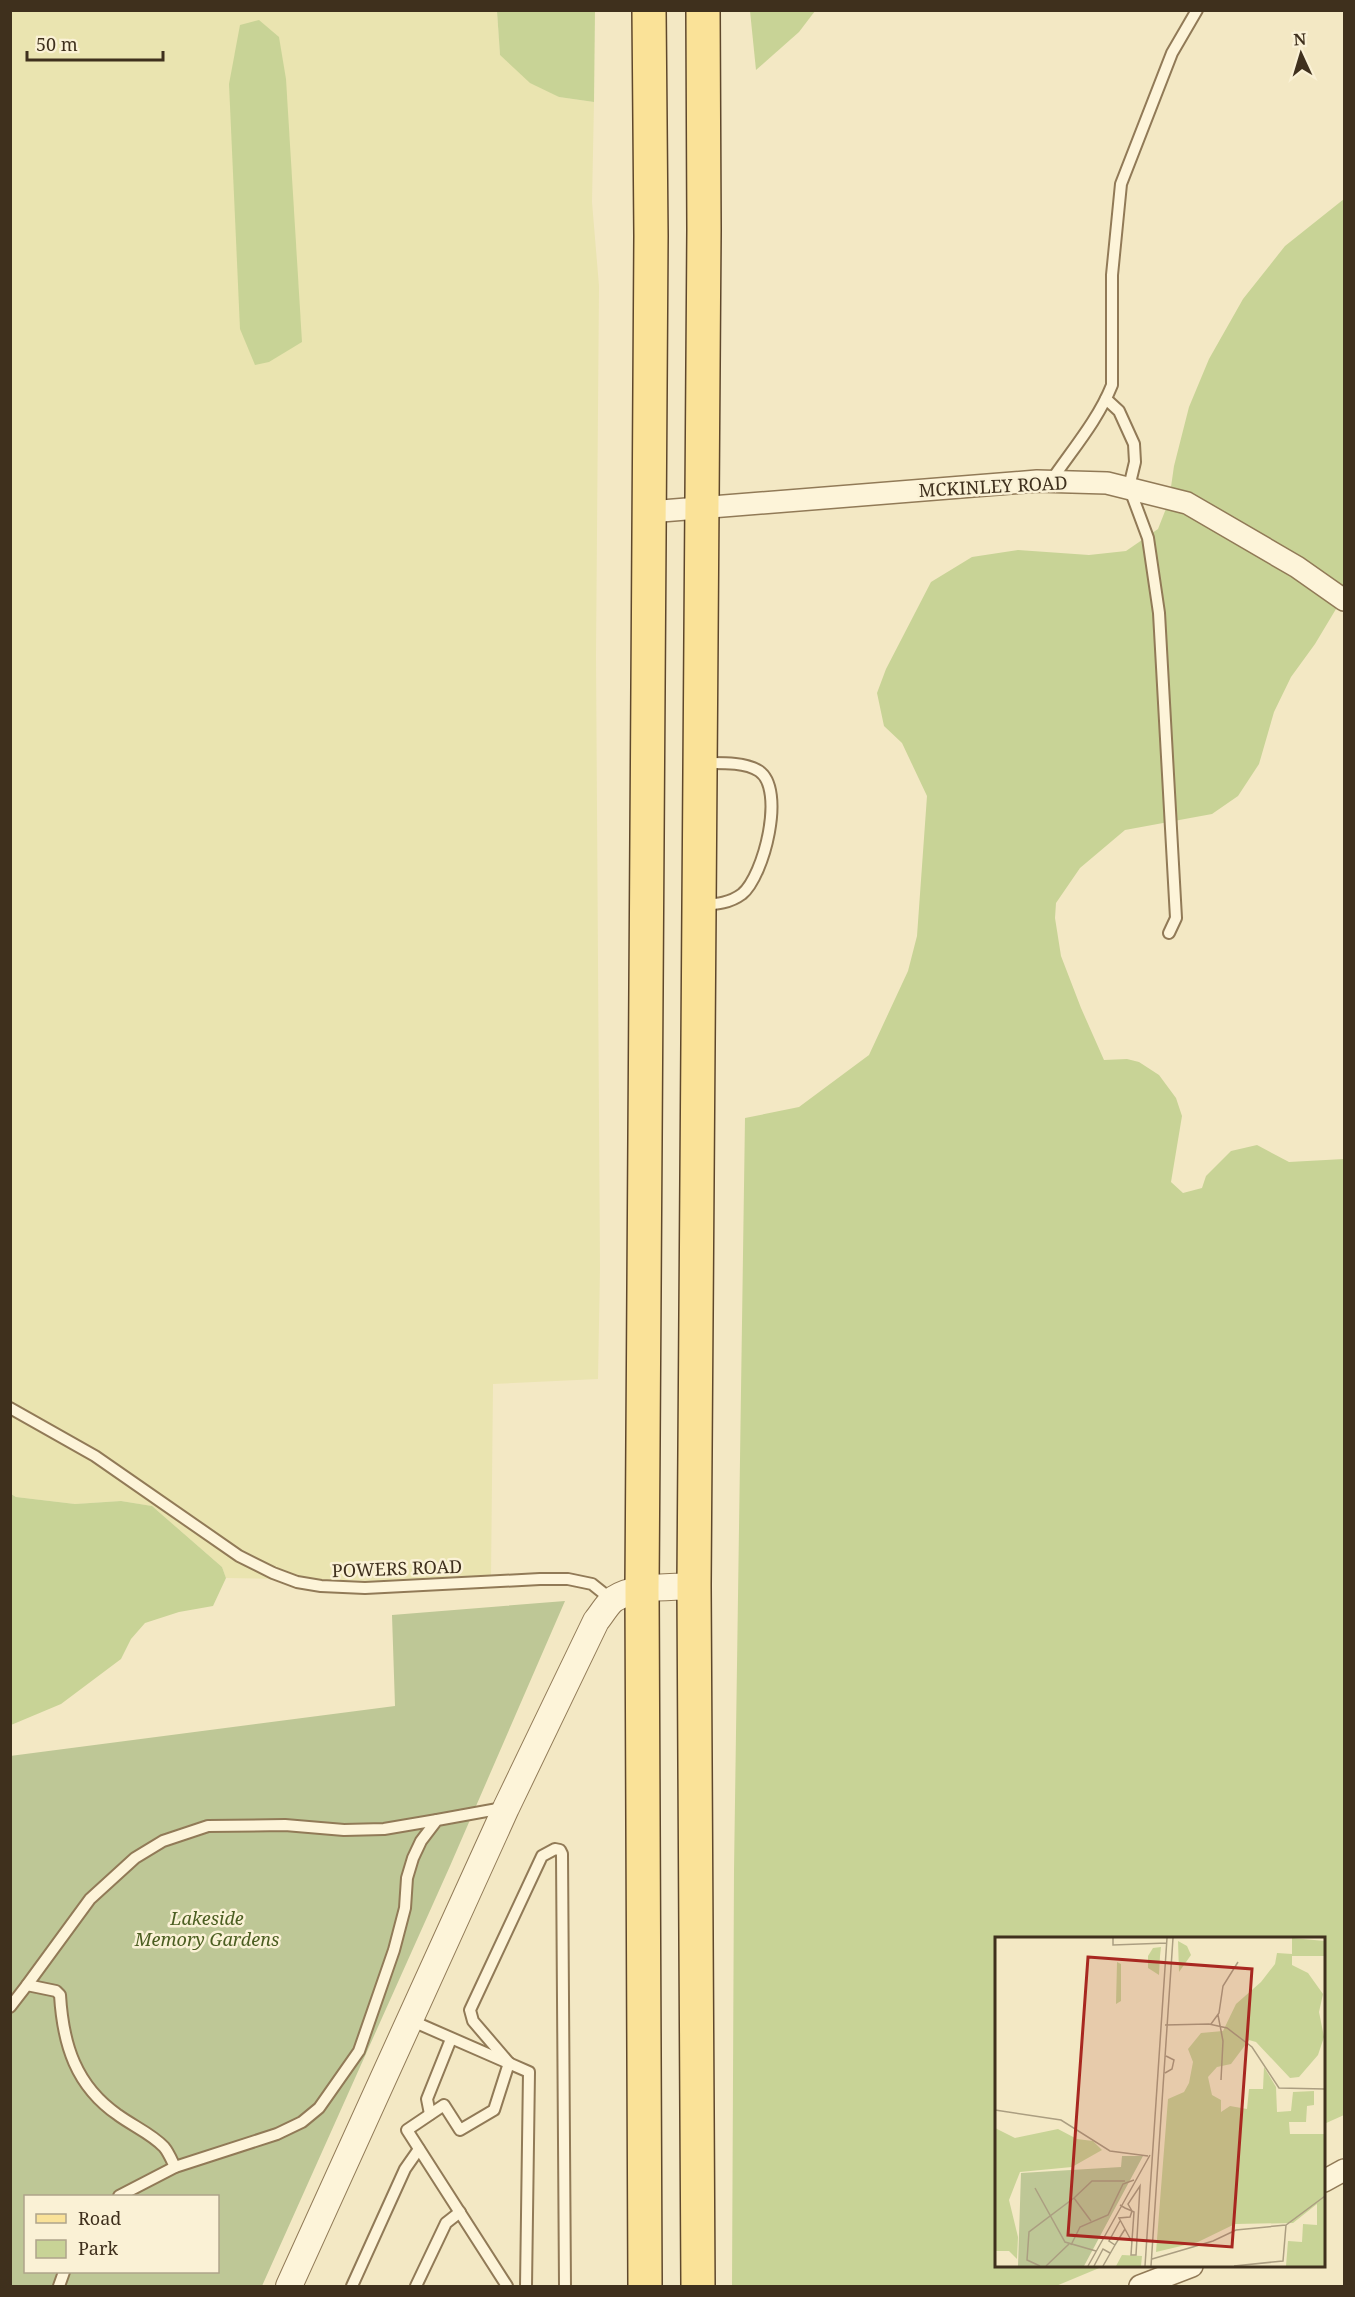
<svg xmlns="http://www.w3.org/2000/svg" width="1355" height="2297" font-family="'Noto Serif',serif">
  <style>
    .farmland { fill: #eae4b0 }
    .green { fill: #c8d396 }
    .cemetery { fill: #bec796; fill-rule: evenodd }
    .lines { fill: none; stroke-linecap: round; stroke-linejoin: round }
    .service-casing { stroke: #917a57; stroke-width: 14 }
    .minor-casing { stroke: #917a57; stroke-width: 24 }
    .tertiary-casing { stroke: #917a57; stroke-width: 28 }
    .primary-casing { stroke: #5e472c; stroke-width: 36 }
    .service { stroke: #fdf4d9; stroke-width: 10 }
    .minor { stroke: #fdf4d9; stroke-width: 21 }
    .tertiary { stroke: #fdf4d9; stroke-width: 26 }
    .primary { stroke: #fae298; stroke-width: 33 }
    .labels { text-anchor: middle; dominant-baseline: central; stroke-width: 5; stroke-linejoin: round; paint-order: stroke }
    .street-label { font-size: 18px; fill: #3f301d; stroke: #faf1d5 }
    .park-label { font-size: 18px; font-style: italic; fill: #4b5e21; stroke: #faf1d5 }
    .inset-road { fill: none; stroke: #ab9e81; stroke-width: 1.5 }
    .view { fill: #a82720; fill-opacity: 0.15; stroke: #a82720; stroke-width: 3 }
    .inset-edge { fill: none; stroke: #3f301d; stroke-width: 3 }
  </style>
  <rect width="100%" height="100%" fill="#f3e8c4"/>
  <path class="farmland" d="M10,11H497L500,55L559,97L594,102L592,202L599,286L596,656L600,1268L598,1379L493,1384L491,1579L430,1582L226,1578L222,1567L152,1506L121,1501L75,1504L16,1497L11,1494Z"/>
  <g class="green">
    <path d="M497,11H595L594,102L559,97L530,83L500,55Z"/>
    <path d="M750,11L751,10L815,11L799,32L756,70Z"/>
    <path d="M259,20L279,37L286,79L302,342L269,362L255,365L240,329L229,84L240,25Z"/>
    <path d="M1344,199V601L1339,604L1315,644L1291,677L1274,712L1259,764L1238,796L1212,814L1125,830L1080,868L1056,903L1055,918L1061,956L1081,1008L1104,1060L1127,1059L1139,1062L1159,1075L1176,1098L1182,1116L1171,1182L1183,1193L1202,1188L1206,1176L1231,1151L1257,1145L1289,1162L1344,1159V2115L1324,2124V1938H996V2266H1104L1056,2286H732L734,1870L745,1118L799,1107L869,1055L908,971L917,936L927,796L902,743L884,726L877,693L886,669L931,582L972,557L1018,550L1089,555L1126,551L1158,529L1169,501L1174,466L1189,407L1209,359L1243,299L1285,246Z"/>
    <path d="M11,1494L16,1497L75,1504L121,1501L152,1506L222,1567L226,1578L213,1606L179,1612L145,1623L131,1639L121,1659L61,1704L11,1725Z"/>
  </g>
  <path class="cemetery" d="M565,1601L450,1866L262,2286H11L10,1756L395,1706L392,1615ZM26,2196H218V2272H26Z"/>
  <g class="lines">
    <defs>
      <g id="service">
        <path d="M1106,399L1119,411L1134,444L1135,462L1129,487L1148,538L1159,613L1176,918L1169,933"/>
        <path d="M1051,481C1072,450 1098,420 1112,385V275L1121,184L1172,53L1197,10"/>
        <path d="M703,905C717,904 730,903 742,894C764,876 786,789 759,771C745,762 721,763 705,763"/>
        <path d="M10,1408L95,1456L239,1556L273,1573L297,1582L321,1586L365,1588L540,1579H568L592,1584L612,1600"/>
        <path d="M27,1985L90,1899L135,1858L163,1841L208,1826L285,1825L344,1830L384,1829L437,1820"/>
        <path d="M10,2007L27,1985L56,1991L60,1995C63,2045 76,2086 118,2115C133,2126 152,2134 164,2147C169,2153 172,2161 175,2167"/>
        <path d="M410,2020L529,2072L526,2286"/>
        <path d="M509,2063L473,2021L470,2010L542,1856L555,1849L560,1850L562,1854L565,2286"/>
        <path d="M430,2114L427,2099L451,2039"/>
        <path d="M119,2196L175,2167L277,2134L302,2122L319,2108L359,2051L394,1950L405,1908L407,1878L413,1858L421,1841L437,1820L503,1808"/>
        <path d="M59,2286L64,2272"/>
        <path d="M352,2286L405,2169L419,2149"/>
        <path d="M416,2286L446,2223L460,2212"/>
        <path d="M507,2286L407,2130L444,2105L460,2130L494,2110L509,2063"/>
      </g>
      <g id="minor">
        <path d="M649,512L1037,481L1107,483L1187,503L1297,567L1344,600"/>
        <path d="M1324,2181L1344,2170"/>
        <path d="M1140,2286L1192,2266"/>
      </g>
      <path id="tertiary" d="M289,2286L506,1808L596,1621C602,1614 607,1604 614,1599C636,1585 669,1588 694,1586"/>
      <g id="primary">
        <path d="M645,2286L642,1590L651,236L649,10"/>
        <path d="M698,2286L694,1586L704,230L703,10"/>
      </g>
    </defs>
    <use href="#service" class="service-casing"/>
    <use href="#minor" class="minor-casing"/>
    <use href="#tertiary" class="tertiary-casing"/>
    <use href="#primary" class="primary-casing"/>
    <use href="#service" class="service"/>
    <use href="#minor" class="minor"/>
    <use href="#tertiary" class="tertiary"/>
    <use href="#primary" class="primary"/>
  </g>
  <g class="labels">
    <g class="street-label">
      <text transform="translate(993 486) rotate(-3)">MCKINLEY ROAD</text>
      <text transform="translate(397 1568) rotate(-2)">POWERS ROAD</text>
    </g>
    <g class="park-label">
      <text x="207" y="1918">Lakeside<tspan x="207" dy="21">Memory Gardens</tspan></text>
    </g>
  </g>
  <g transform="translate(995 1937)">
    <rect width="330" height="330" fill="#f3e8c4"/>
    <path d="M297,1L330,4V19H297V28L313,36L328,57L324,75L329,100L323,118L304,140L295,141L261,105L254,103L236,127L222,130L213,140L217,158L226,163V175L235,169L252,172L254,152H268L269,130L281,150L282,175L296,174L298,155L319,154V168L312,169L311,185H294L295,197H330V329H291L293,304L307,305L308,287L322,288V267L298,286L240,287L203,305L161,315L173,162L189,155L194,146L198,125L193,112L206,96L228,94L241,67L266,45L280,27L282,16L297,17ZM183,4L192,9L196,18L184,35ZM166,10L165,19L164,38L153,31V19L158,11ZM122,25L126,27V64L121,67ZM0,191L20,201L63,192L82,202L98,204L107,213L77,230L25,235L14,263L23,300L22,322L14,314H0ZM127,318L147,319L146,329H121Z" fill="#c8d396"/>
    <path d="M127,219H148L89,329H23L26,236L126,230Z" fill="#bec796"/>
    <path class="inset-road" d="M118,1V8L172,6M223,78L228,104L226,143M216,87L224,76L228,49L243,25M170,88L214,87L232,91L257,110L284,151L330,152M170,136L177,132L179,123L171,119M0,173L66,183L115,214L153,219M40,251L70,305L101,314M79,261L97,244H130M125,268L130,271L137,274L139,275L136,318H141L145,249L133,267L137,274L135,280L124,281L137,305M125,284L114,304L120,308L130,292M76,308L85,290L113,278L128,247L139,243M157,322L218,304L241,293L291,288L330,259M45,329L32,323L34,295L79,261L96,284M51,329L74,307M93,329L155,218M99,329L108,312L115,316M108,329L120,308M150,329L172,1M156,329L178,1M239,329L288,324L291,288"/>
    <path class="view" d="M93,20L257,32L237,310L73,298Z"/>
    <rect width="330" height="330" class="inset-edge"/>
  </g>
  <rect width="1355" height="2297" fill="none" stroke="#3f301d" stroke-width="24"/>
  <rect x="24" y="2195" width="195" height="78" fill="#faf1d5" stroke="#afa48b" stroke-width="1.5"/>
  <rect x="36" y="2214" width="30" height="9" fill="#fae298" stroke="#afa48b" stroke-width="1.5"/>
  <text x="78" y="2225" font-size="18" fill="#3f301d">Road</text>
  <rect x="36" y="2240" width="30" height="18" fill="#c8d396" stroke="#afa48b" stroke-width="1.5"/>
  <text x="78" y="2255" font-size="18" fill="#3f301d">Park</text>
  <g transform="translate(1301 54) rotate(356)" stroke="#faf1d5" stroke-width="4.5" paint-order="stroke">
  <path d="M0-4.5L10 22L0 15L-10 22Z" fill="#3f301d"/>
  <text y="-9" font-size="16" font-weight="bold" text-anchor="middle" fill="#3f301d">N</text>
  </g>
  <path d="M27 51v9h136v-9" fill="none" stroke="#3f301d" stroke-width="3"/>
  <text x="36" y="51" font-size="18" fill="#3f301d" stroke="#faf1d5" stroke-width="4.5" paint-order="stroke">50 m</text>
</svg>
